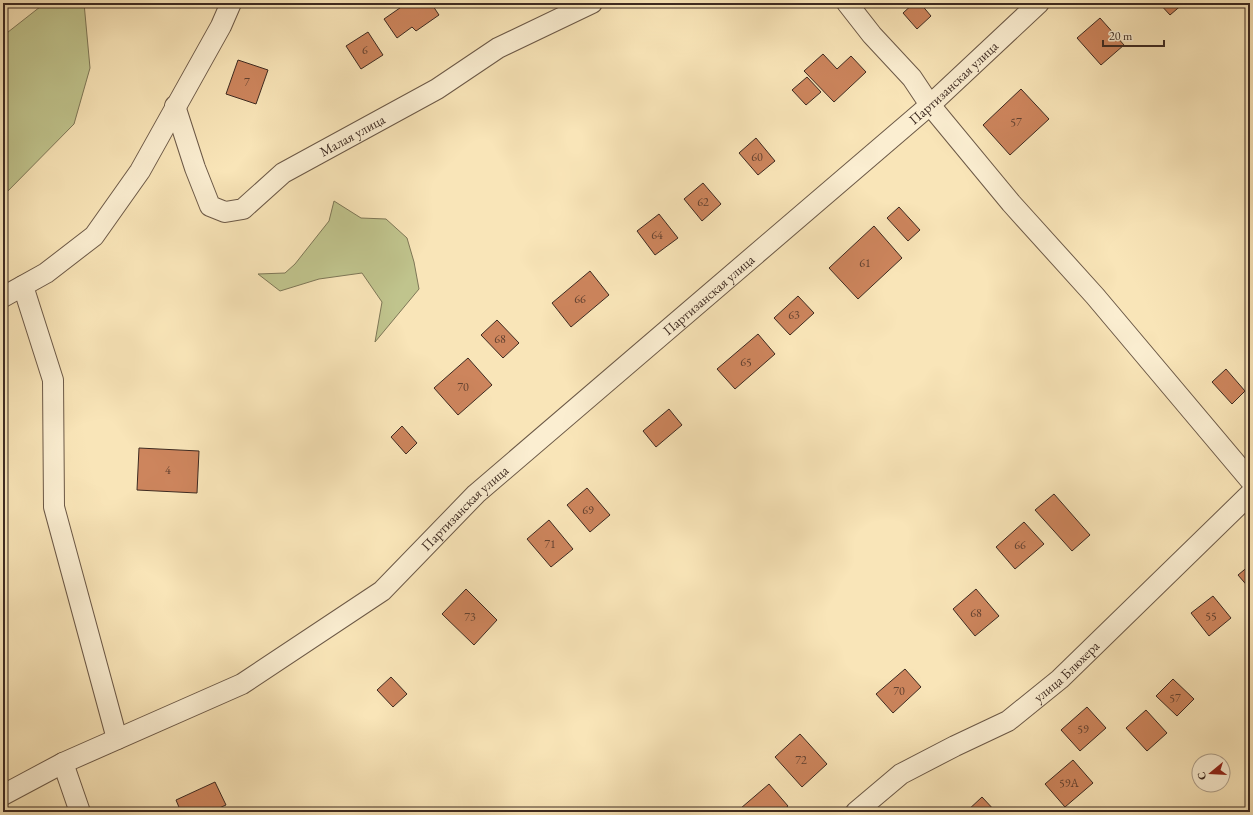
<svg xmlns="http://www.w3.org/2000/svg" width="1253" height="815" font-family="'EB Garamond',serif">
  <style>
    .green { fill: #c0c48d; stroke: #7e7757 }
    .building { fill: #cd855d; stroke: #3d2a21 }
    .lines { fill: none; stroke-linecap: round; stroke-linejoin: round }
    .minor-casing { stroke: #6c5947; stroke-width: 22 }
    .minor { stroke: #fbeed1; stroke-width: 20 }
    .labels { text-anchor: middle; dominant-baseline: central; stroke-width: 4; stroke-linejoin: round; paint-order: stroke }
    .number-label { font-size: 12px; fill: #614130 }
    .street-label { font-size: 14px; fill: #3d2a21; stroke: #fbeed1 }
  </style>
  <rect width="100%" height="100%" fill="#f9e5b8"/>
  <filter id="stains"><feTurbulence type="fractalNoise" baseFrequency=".005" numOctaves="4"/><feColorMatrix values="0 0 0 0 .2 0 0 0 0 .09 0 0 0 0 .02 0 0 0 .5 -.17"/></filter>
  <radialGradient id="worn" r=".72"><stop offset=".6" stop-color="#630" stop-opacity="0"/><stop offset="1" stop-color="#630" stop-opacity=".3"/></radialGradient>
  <g class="green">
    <path d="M45,3H84L90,68L74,124L3,196V36Z"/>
    <path d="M334,201L361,218L386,219L407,238L414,262L419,289L375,342L382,302L362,273L319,279L280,291L258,274L285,273L295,264L329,221Z"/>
  </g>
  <g class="building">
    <path d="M407,3H431L439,15L416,31L412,27L397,38L384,19Z"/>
    <path d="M914,3H920L931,16L917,29L903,13Z"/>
    <path d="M1159,3H1184L1170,15Z"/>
    <path d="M1100,18L1124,45L1101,65L1077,38Z"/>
    <path d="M368,32L383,55L361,69L346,46Z"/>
    <path d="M823,54L837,69L851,56L866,72L834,102L804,71Z"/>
    <path d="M238,60L268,70L256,104L226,94Z"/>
    <path d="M807,77L821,92L806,105L792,90Z"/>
    <path d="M1021,89L1049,119L1010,155L983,125Z"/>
    <path d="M756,138L775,161L758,175L739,153Z"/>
    <path d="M703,183L721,204L702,221L684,199Z"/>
    <path d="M899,207L920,230L908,241L887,218Z"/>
    <path d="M659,214L678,238L655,255L637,231Z"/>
    <path d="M874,226L902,258L858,299L829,268Z"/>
    <path d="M590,271L609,295L571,327L552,303Z"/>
    <path d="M798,296L814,313L790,335L774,318Z"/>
    <path d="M497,320L519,343L503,358L481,335Z"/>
    <path d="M758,334L775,354L735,389L717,369Z"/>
    <path d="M468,358L492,385L458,415L434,388Z"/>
    <path d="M1226,369L1245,391L1232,404L1212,382Z"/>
    <path d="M669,409L682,425L656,447L643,431Z"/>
    <path d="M402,426L417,443L406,454L391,437Z"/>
    <path d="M139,448L199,451L197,493L137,490Z"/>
    <path d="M587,488L610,515L590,532L567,505Z"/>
    <path d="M1054,494L1090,535L1072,551L1035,510Z"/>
    <path d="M549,520L573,549L551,567L527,539Z"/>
    <path d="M1024,522L1044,544L1015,569L996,547Z"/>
    <path d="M1250,565V589L1238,575Z"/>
    <path d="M466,589L497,620L474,645L442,614Z"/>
    <path d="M976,589L999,616L975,636L953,609Z"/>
    <path d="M1213,596L1231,618L1209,636L1191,613Z"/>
    <path d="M905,669L921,687L893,713L876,694Z"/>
    <path d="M391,677L407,694L393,707L377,690Z"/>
    <path d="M1173,679L1194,699L1177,716L1156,696Z"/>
    <path d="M1087,707L1106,728L1080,751L1061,730Z"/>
    <path d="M1146,710L1167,733L1147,751L1126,728Z"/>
    <path d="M800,734L827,764L802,787L775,757Z"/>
    <path d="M1073,760L1093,783L1065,807L1045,784Z"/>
    <path d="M215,782L226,805L210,812H181L176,800Z"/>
    <path d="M769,784L788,806L781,812H744L741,808Z"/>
    <path d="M982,797L996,812H966Z"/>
  </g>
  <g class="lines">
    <defs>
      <g id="minor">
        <path d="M847,3L872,35L912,78L930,105L1011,203L1095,296L1250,480"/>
        <path id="s1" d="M175,106L195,168L210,206L225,212L243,209L283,173L437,89L498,48L592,3"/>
        <path d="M23,286L53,380L54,507L117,739"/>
        <path d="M3,297L46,273L94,236L140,171L221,26L231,3"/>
        <path d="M63,763L80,812"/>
        <path id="s2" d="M3,795L63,763L242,684L382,591L476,494L930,105L1039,3"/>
        <path id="s3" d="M856,812L901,774L955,746L1008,721L1060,679L1250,494"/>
      </g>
    </defs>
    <use href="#minor" class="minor-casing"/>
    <use href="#minor" class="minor"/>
  </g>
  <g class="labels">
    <g class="number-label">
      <text x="365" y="50">6</text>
      <text x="247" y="82">7</text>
      <text x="1016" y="122">57</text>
      <text x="757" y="157">60</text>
      <text x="703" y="202">62</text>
      <text x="657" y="235">64</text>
      <text x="865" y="263">61</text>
      <text x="580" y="299">66</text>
      <text x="794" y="315">63</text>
      <text x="500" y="339">68</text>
      <text x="746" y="362">65</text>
      <text x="463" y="387">70</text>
      <text x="168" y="470">4</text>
      <text x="588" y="510">69</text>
      <text x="550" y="544">71</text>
      <text x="1020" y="545">66</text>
      <text x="976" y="613">68</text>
      <text x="1211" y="616">55</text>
      <text x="470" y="617">73</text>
      <text x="899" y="691">70</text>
      <text x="1175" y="698">57</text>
      <text x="1083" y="729">59</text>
      <text x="801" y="760">72</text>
      <text x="1069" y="783">59А</text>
    </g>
    <g class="street-label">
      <text stroke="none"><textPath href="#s2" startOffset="1197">Партизанская улица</textPath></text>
      <text stroke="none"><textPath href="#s1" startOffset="273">Малая улица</textPath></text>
      <text stroke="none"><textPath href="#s2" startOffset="873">Партизанская улица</textPath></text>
      <text stroke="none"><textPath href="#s2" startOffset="549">Партизанская улица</textPath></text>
      <text stroke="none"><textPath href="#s3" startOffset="255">улица Блюхера</textPath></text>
    </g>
  </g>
  <rect width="1253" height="815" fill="none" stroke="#f9e5b8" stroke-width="16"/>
  <rect x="4" y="4" width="1245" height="807" fill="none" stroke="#3d2a21" stroke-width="2"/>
  <rect x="8" y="8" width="1237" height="799" fill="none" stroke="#3d2a21"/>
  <g transform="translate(1211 773) rotate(252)"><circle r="19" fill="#fbeed1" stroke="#afa08b"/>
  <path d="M0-3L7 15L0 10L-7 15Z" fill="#8f2418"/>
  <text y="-6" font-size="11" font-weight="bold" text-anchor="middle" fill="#3d2a21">С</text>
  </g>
  <path d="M1103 40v6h61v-6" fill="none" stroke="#3d2a21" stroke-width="2"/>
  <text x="1109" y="40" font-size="12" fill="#3d2a21" stroke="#fbeed1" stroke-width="3" paint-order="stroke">20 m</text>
  <rect width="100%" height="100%" filter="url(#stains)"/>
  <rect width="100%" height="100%" fill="url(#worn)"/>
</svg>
